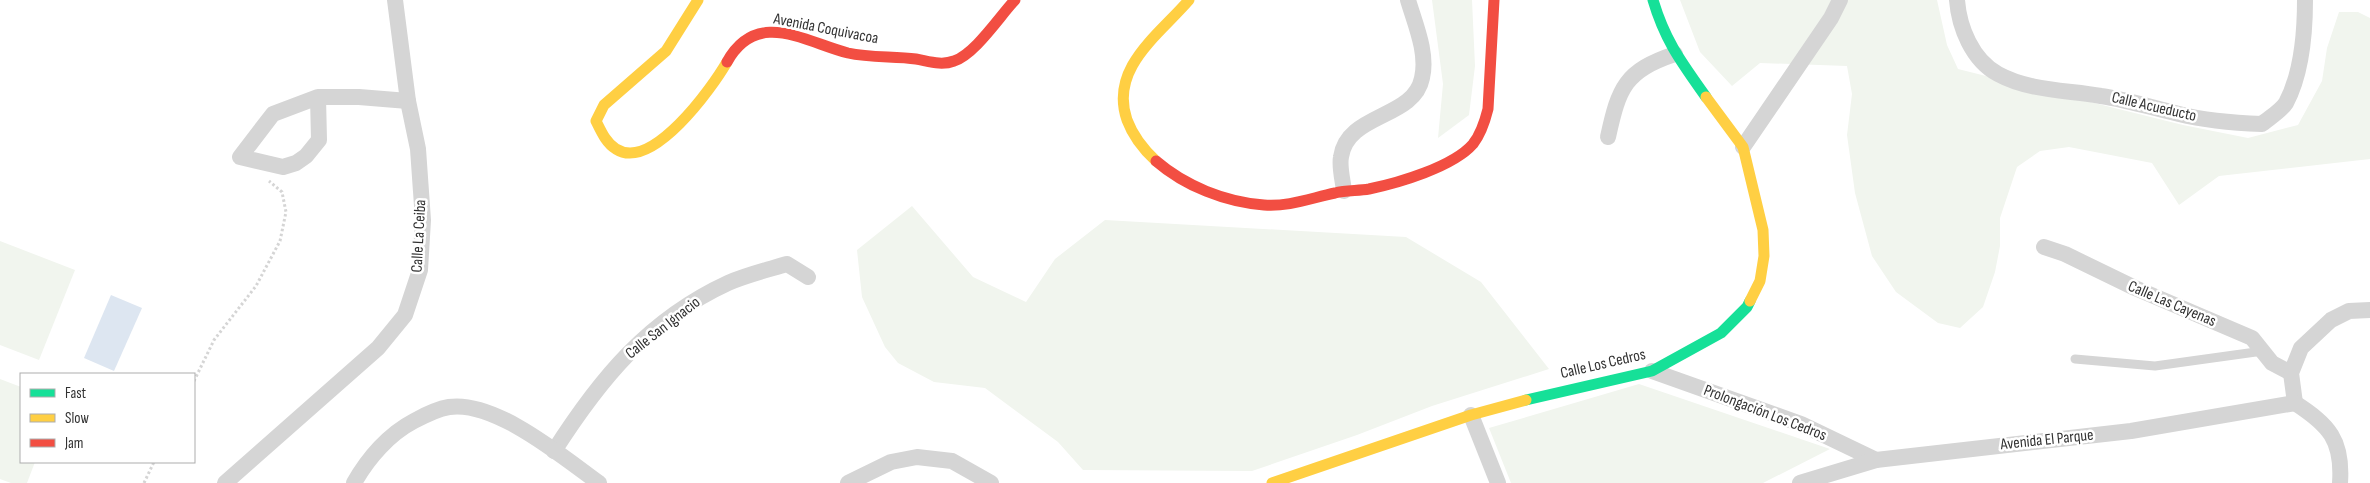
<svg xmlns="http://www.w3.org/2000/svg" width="2370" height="483" font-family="'Sofia Sans Condensed',sans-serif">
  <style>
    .green { fill: #f1f5ee }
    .water { fill: #dde6f1 }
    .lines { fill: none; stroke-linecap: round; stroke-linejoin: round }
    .path { stroke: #d5d5d5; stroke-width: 3; stroke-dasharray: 2.5 2.5; stroke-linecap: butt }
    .lane { stroke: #d5d5d5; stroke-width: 9 }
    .street { stroke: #d5d5d5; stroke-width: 16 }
    .fast { stroke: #16e098; stroke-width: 11 }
    .slow { stroke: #ffcf43; stroke-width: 11 }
    .jam { stroke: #f24e42; stroke-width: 11 }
    .labels { text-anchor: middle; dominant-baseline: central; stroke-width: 5; stroke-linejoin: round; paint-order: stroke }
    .street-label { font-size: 16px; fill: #313131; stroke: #fff }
  </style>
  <rect width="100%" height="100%" fill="#fff"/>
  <g class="green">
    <path d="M1432,0H1472L1475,66L1469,115L1438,138L1443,84Z"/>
    <path d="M1680,0H1937L1947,45L1958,69L2183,125L2248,138L2298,125L2322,81L2327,48L2339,12H2358L2370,18V159L2219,176L2179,205L2152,163L2069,147L2040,151L2017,167L2000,218V246L1995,272L1983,307L1960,328L1938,323L1896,292L1872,256L1855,193L1847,135L1852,94L1847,66L1760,63L1732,86L1700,52Z"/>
    <path d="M912,206L973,277L1026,302L1055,259L1105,220L1406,237L1481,282L1549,369L1432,406L1357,435L1252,471L1083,470L1058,442L985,388L934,382L898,363L885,347L862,297L857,250Z"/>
    <path d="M0,241L75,270L39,360L0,345Z"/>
    <path d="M0,379L21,387V462H35L27,483H11L0,479Z"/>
    <path d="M1639,384L1830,449L1763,483H1511L1489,428Z"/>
  </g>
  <path class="water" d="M111,295L142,308L114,371L84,358Z"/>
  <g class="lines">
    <g class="path">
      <path d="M194,381L214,340L256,286L280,241L286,212L282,192L269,181"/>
      <path d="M144,483L154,462"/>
    </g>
    <path class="lane" d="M2075,359L2155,366L2263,351"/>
    <g class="street">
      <path d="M1957,0C1959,27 1972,60 1998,74C2029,91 2067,90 2101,96C2128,100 2153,108 2179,114C2207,121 2234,123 2262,124C2269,118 2281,111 2286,103C2302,73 2305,34 2305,0"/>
      <path d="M318,97L319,140L306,156L296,163L283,167L240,157L273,114L318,97H359L408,101"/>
      <path d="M1608,137C1619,87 1625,71 1675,54"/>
      <path d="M1743,147L1831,18L1840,0"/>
      <path d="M1344,191C1343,181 1339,167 1341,157C1347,113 1414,119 1422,78C1428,53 1415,24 1408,0"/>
      <path d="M2044,247L2065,254L2135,288L2252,338L2272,363L2291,373"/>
      <path d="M1652,371L1801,424L1876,460"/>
      <path d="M2295,403L2291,373L2301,348L2331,320L2349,311L2370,310"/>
      <path d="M2295,403C2329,425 2343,440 2340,483"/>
      <path d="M1471,415L1498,483"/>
      <path d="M554,451C600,379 648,320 728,283C746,275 767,270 787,264L808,277"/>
      <path d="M225,483L378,348L405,315L420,270L423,220L418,149L408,101L395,0"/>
      <path d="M354,483C368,458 389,434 414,421C425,415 437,409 449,407C495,400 563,457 599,483"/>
      <path d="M848,483L891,462L917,457L952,461L991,483"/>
      <path d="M1800,483L1876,460L2131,431L2295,403"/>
    </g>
    <g class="fast">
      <path d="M1653,0C1665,41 1682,63 1706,97"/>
      <path d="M1526,400L1652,371L1721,333L1747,307L1750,301"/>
    </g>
    <g class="slow">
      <path d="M698,0L666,51L604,105L596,121C601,131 606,143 616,149C652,172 712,88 727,62"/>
      <path d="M1706,97L1743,147L1763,230L1764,256L1760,281L1750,301"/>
      <path d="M1156,161C1143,149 1133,136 1127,120C1109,68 1159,35 1189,0"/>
      <path d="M1272,483L1471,415L1526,400"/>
    </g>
    <g class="jam">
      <path d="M727,62C757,8 805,42 848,53C870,58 894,56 916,59C928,61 941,66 954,61C975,54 999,17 1015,0"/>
      <path d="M1156,161C1185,186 1225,202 1264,205C1288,207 1311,198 1335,193C1346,190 1358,191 1369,189C1398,183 1453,167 1473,144C1481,134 1485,121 1488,109L1494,0"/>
    </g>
  </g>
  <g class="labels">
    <g class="street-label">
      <text transform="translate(826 29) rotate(11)">Avenida Coquivacoa</text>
      <text transform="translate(2154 107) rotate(13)">Calle Acueducto</text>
      <text transform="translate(419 236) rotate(-87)">Calle La Ceiba</text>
      <text transform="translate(2172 304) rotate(23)">Calle Las Cayenas</text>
      <text transform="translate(663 328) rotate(-38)">Calle San Ignacio</text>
      <text transform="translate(1603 364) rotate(-13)">Calle Los Cedros</text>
      <text transform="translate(1765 413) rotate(21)">Prolongación Los Cedros</text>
      <text transform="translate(2047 440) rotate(-6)">Avenida El Parque</text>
    </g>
  </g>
  <rect x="20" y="373" width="175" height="90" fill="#ffffff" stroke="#adadad"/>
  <rect x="30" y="389" width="25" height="8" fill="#16e098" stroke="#adadad"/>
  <text x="65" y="398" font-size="15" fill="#313131">Fast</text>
  <rect x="30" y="414" width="25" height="8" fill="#ffcf43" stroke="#adadad"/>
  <text x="65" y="423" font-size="15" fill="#313131">Slow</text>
  <rect x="30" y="439" width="25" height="8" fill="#f24e42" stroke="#adadad"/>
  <text x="65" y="448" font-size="15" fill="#313131">Jam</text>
</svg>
